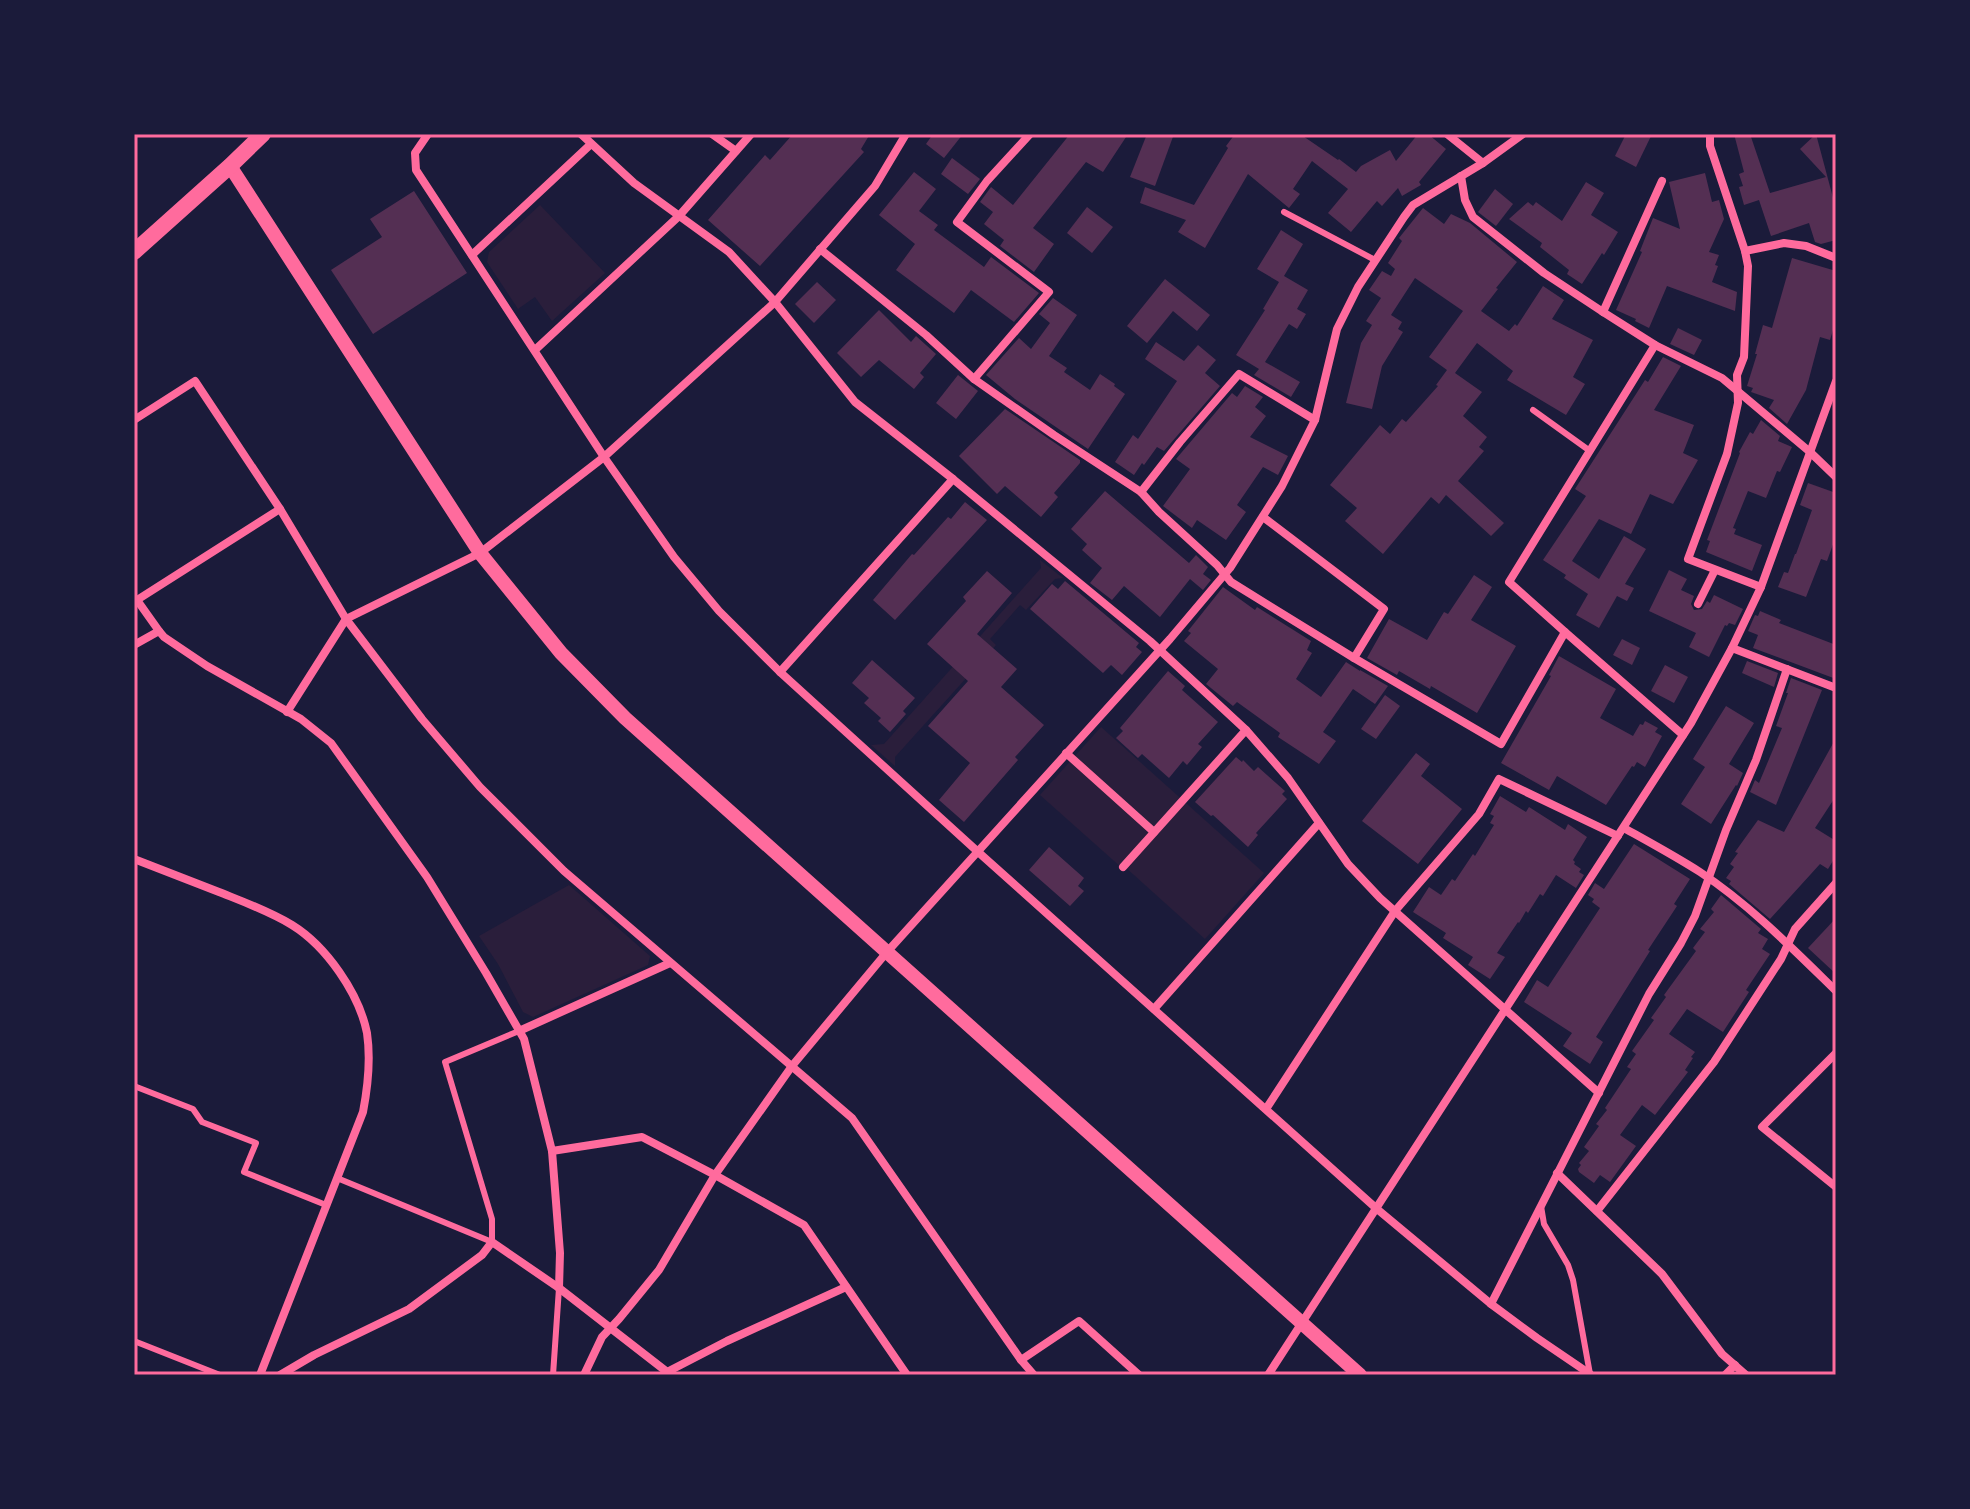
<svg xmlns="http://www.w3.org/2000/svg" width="1970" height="1509" font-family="Montserrat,sans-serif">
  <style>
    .green { fill: #2a1e3b }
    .building { fill: #542f53 }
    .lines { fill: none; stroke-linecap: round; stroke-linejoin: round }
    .service { stroke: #ff6b9d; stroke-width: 6 }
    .minor { stroke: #ff6b9d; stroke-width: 8 }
    .tertiary { stroke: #ff6b9d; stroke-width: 14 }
    .secondary { stroke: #ff6b9d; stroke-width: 16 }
    .neatline { fill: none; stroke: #ff6b9d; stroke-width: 3 }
  </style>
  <rect width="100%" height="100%" fill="#1b1b3a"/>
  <g class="green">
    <path d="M540,205L605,273L552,321L535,297L518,309L487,262L489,252Z"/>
    <path d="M1040,560L1063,578L1055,579L1026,610L1020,605L990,639L996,645L895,757V766L871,745L884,744L1041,568Z"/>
    <path d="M1101,727L1264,873L1205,939L1124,866L1122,868L1040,795Z"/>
    <path d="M569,885L650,956L648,965L533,1017L523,1012L498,964L479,936Z"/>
  </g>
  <g class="building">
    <path d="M793,134H870L861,149L864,152L760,266L708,220L765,155L770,160Z"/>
    <path d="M933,134H963L944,158L926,144Z"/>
    <path d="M1070,134H1128L1103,172L1086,162L1033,228L1054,244L1034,272L1000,246L1004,240L984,224L993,212L980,202L991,187L1013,205Z"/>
    <path d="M1147,134H1174L1155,186L1130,177Z"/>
    <path d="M1235,134H1300L1338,160L1339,159L1356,172L1361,166L1390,150L1396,161L1418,134H1428L1446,149L1419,182L1421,185L1402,196L1398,188L1382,206L1377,201L1351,232L1328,213L1348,189L1312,161L1293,189L1300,194L1289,208L1248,174L1205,248L1178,232L1186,220L1140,203L1145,187L1194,205L1228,148L1226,146Z"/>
    <path d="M1626,134H1652L1636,167L1615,156Z"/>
    <path d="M1734,134H1750L1770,193L1826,177L1800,149L1816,134L1836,209V240L1821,244L1815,242L1809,223L1771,236L1759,200L1744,205L1739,187L1743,186L1739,174L1744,172Z"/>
    <path d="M952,158L980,179L968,194L941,174Z"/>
    <path d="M914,172L936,189L919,211L938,225L934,230L984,267L991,257L1039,293L1014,322L971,290L954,313L896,270L915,244L879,215Z"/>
    <path d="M1705,173L1712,202L1719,200L1724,219L1709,252L1719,255L1715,265L1718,266L1712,282L1737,292L1735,311L1667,286L1649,328L1635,321L1636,319L1616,310L1642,252L1640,251L1653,218L1680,229L1669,182Z"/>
    <path d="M1586,182L1604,193L1591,215L1618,232L1604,255L1602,253L1582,284L1567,274L1569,270L1540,247L1542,243L1509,219L1528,202L1533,206L1536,202L1562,221Z"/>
    <path d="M1495,189L1513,204L1496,226L1478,212Z"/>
    <path d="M414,191L467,273L373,334L331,270L382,237L370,219Z"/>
    <path d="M1087,207L1113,227L1092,253L1067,233Z"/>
    <path d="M1423,208L1444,224L1451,214L1470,223L1517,262L1496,288L1498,289L1481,311L1509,331L1515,324L1517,326L1543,286L1564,300L1552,319L1593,340L1573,377L1585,384L1566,415L1507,380L1513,371L1477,343L1455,373L1482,392L1463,416L1487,437L1479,447L1484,451L1458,481L1504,523L1491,536L1446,495L1439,504L1431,497L1383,554L1345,521L1357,508L1330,485L1380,425L1390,434L1402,419L1406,422L1438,386L1436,385L1447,370L1429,357L1463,311L1415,278L1391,315L1402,322L1398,329L1403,332L1382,366L1372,409L1346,403L1361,343L1372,325L1366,321L1381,298L1369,290L1382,271L1391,276L1395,269L1388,263L1402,241L1399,238Z"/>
    <path d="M1281,230L1303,244L1284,276L1308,290L1297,309L1306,314L1297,329L1289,324L1265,362L1300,382L1291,397L1254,375L1259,369L1236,355L1265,310L1263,309L1279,282L1257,269Z"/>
    <path d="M1792,258L1836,271V320L1830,340L1820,337L1806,390L1787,424L1769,408L1774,400L1751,392L1753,388L1747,386L1757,354H1755L1763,325L1772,328Z"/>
    <path d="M1165,279L1210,315L1197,331L1173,311L1147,343L1127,326Z"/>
    <path d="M817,282L836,300L814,323L795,304Z"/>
    <path d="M1053,298L1077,315L1049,356L1067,368L1064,372L1090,390L1100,374L1115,384L1114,386L1125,394L1088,449L1015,399L986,375L1019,338L1031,349L1050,323L1039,314Z"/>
    <path d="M879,310L911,342L916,336L936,354L920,373L924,377L914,389L879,360L861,377L837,353Z"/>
    <path d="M1678,328L1702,340L1694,355L1670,344Z"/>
    <path d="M1156,342L1184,361L1198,345L1216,360L1205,373L1220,386L1164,451L1157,447L1144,465L1142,463L1134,475L1115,462L1133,435L1138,439L1177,381L1145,359Z"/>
    <path d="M1663,357L1681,366L1654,410L1694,425L1683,453L1698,460L1673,504L1650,494L1631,534L1599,519L1572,561L1599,579L1624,536L1646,549L1625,584L1634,588L1627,601L1617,596L1599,628L1576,615L1588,594L1564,578L1566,575L1543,560L1586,496L1575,489L1645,380L1648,382Z"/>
    <path d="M958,375L978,391L956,419L936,403Z"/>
    <path d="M1245,386L1263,397L1255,407L1266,416L1250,437L1288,456L1278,475L1263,467L1237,505L1246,512L1226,540L1197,520L1192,528L1163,506L1190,469L1176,459L1232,393L1237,397Z"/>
    <path d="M1005,409L1080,460V463L1054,493L1058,497L1041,517L1005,486L997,494L959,456Z"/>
    <path d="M1761,420L1780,436L1778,441L1792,447L1780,472L1777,471L1766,498L1748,491L1733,528L1736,529L1734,534L1762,545L1752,571L1706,552L1710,541L1707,540L1740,453L1739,452L1750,432L1753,434Z"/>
    <path d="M1808,483L1836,493V536L1827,561L1821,559L1806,597L1778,587L1784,572L1788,573L1795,554H1796L1812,510L1800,505Z"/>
    <path d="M1105,491L1189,563L1196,555L1208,567L1203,574L1211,580L1203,590L1190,579L1160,617L1124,586L1112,600L1090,583L1102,568L1082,550L1087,544L1071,529Z"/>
    <path d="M965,502L987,520L895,620L873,600L912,554L914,555L948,517L951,519Z"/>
    <path d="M1669,570L1687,579L1681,590L1694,596L1691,604L1694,610L1702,609L1707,601L1710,603L1714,595L1743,609L1735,625L1729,623L1727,626L1725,625L1709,657L1689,647L1696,633L1649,611Z"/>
    <path d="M987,571L1012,593L977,634L1017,669L1001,687L1044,725L1015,757L1018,760L964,822L939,800L970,763L928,726L968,681L927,644L966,601L963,597Z"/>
    <path d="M1474,575L1492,587L1471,620L1516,646L1477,713L1431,686L1430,689L1399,671L1397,675L1367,658L1389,619L1427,640L1444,612L1448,614Z"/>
    <path d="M1065,581L1139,643L1136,647L1142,652L1122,675L1111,665L1103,673L1030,609L1052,584L1058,589Z"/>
    <path d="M1223,587L1255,610L1257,607L1311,641L1307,650L1312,653L1296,679L1321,697L1346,662L1360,671V670L1388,686L1375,704L1353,689L1323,732L1336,741L1319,764L1278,737L1280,733L1237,702L1233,706L1206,684L1218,669L1184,641L1191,633L1188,631Z"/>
    <path d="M1760,611L1781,620L1779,623L1836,645V679L1753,648L1758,635L1748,631L1755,615L1758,616Z"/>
    <path d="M1622,639L1640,648L1632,665L1613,655Z"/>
    <path d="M1559,656L1616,689L1600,718L1633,736L1640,724L1643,725L1645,721L1658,728L1655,732L1662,736L1645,767L1637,762L1634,767L1632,766L1606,805L1557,776L1549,790L1501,763L1551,676L1549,675Z"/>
    <path d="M872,660L915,698L903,711L906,714L890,732L878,721L881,718L864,703L869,698L852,683Z"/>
    <path d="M1747,661L1778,673L1774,687L1742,673Z"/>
    <path d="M1665,665L1688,677L1674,703L1651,691Z"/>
    <path d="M1168,671L1185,686L1182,690L1218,722L1198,744L1202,747L1187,765L1183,761L1169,778L1142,754L1138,758L1116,738L1123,731L1120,728Z"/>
    <path d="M1791,678L1822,690L1776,805L1750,792L1755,780L1759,783L1782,728L1776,726L1788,693H1786Z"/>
    <path d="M1385,695L1400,706L1376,739L1361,729Z"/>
    <path d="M1726,706L1754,723L1729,764L1743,773L1737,786L1736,785L1711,824L1681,804L1705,767L1693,759Z"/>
    <path d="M1836,738V796L1815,828L1836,841V856L1828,869L1820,864L1770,919L1729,884L1731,881L1726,878L1734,867L1730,864L1738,853L1735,852L1758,820L1784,832Z"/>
    <path d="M1416,753L1430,764L1421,776L1462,809L1418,864L1362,821Z"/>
    <path d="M1236,757L1242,762L1243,760L1254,771L1258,767L1285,791L1282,794L1287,799L1256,833L1258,835L1248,847L1213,815L1211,816L1195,802Z"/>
    <path d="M1500,796L1526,812L1529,807L1565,830L1568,824L1587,837L1573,860L1575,862L1574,864L1581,869L1579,872L1584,875L1576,888L1556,875L1543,896L1540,894L1528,913L1526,911L1519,923L1518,922L1497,953L1505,957L1490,979L1468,965L1473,957L1443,938L1446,933L1413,912L1429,887L1441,895L1452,879L1455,881L1473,854L1475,856L1494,825L1490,823L1494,816L1490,814Z"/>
    <path d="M1634,844L1690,879L1674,904L1677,906L1648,950L1650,951L1596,1037L1603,1042L1590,1064L1563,1046L1572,1033L1524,1002L1537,980L1548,987L1600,908L1592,902L1594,899L1588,895L1595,883L1604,889Z"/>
    <path d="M1049,847L1084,878L1078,886L1084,891L1070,906L1029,870Z"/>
    <path d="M1721,895L1761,929L1758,933L1768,939L1762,949L1770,954L1746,990L1749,992L1723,1032L1687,1009L1669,1034L1695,1052L1691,1057L1693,1058L1685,1070L1688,1072L1655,1115L1642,1105L1620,1135L1636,1146L1610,1182L1600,1175L1594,1183L1579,1172L1578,1169L1581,1165L1579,1163L1589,1151L1584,1147L1599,1126L1596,1124L1607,1110L1605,1108L1631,1069L1627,1067L1636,1054L1632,1051L1654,1020L1651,1018L1666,997L1664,995L1696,951L1693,948L1705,932L1700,929L1714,912L1711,909Z"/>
    <path d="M1836,918V974L1808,948Z"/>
  </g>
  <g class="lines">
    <g class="service">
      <path d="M1284,212L1375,260"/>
      <path d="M1533,410L1590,451"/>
      <path d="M134,1086L193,1109L202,1122L256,1143L244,1172L326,1205"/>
      <path d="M337,1178L492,1242V1219L445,1062L519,1031"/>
      <path d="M1541,1206L1544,1224L1568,1265L1573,1280L1590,1374"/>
      <path d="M134,1341L220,1375"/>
      <path d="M553,1375L559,1288"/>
    </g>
    <g class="minor">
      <path d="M428,134L415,153L416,170L604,457L674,557L719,611L780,672L977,851L1377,1209L1491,1304L1537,1338L1590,1374"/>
      <path d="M581,134L634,183L729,252L775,302L855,402L953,479L1150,641L1246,730L1288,778L1348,864L1380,898L1599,1093"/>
      <path d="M712,134L736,151"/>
      <path d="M1447,134L1483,163"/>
      <path d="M1710,134V146L1745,251L1748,266L1744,357L1737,375L1738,403L1727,454L1688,559L1761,587"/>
      <path d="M1461,176L1465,200L1473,217L1544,273L1603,312L1655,345L1722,378L1810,452L1836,477"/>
      <path d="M820,249L926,335L974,379L1054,435L1141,492L1159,512L1217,565L1231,582L1354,658L1501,744L1565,632L1683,735"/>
      <path d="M1745,251L1784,243L1806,246L1836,258"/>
      <path d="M472,255L591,144"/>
      <path d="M1603,312L1662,181"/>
      <path d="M535,350L679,216L751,134"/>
      <path d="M974,379L1049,292L957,222L987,181L1030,134"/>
      <path d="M134,420L195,381L280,509L346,619L422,719L480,787L564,871L852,1118L1021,1360L1034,1375"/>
      <path d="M1141,492L1180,442L1239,374L1315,420"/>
      <path d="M1263,517L1384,609L1354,658"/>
      <path d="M135,600H137L159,631"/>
      <path d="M137,600L280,509"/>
      <path d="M1698,604L1715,570"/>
      <path d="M1565,632L1509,582L1655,345"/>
      <path d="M134,645L159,631L164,637L207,666L301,719L331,743L427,877L486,973L524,1039L552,1151L560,1253L559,1288"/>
      <path d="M1732,648L1836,688"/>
      <path d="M780,672L953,479"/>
      <path d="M287,712L346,619L480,553L604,457L775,302L875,186L906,134"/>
      <path d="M1066,753L1154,832"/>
      <path d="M1624,828C1649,842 1675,856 1700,872C1750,905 1793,949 1836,991"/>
      <path d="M134,859C162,870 191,881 219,892C244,902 269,911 292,925C326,946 359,993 367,1033C371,1060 368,1086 363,1112L260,1375"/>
      <path d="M1123,867L1246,730"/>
      <path d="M1154,1009L1319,823"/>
      <path d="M519,1031L670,963"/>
      <path d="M1836,1053L1762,1127L1836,1187"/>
      <path d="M1266,1109L1395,911L1479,814L1499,779L1618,836"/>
      <path d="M552,1151L642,1137L715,1175L804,1225L907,1375"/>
      <path d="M1557,1173L1662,1274L1722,1354L1746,1375"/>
      <path d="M1597,1211L1714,1062L1781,959L1795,929L1836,883"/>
      <path d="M1491,1304L1649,994L1681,943L1695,916L1726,830L1756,760L1787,669"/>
      <path d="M1021,1360L1079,1321L1139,1375"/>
      <path d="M667,1372L727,1341L846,1287"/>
      <path d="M280,1375L314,1355L409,1309L482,1255L492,1242L559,1288L671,1375"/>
      <path d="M584,1375L602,1337L619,1319L659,1270L715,1175L792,1066L887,952L1170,639L1230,568L1282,486L1315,420L1337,329L1358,287L1404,217L1413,205L1483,163L1523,134"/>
      <path d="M1268,1375L1691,723L1732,648L1761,587L1836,381"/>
      <path d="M1725,1375L1735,1365"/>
    </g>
    <path class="tertiary" d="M230,166L480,553L561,653L625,718L1360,1375"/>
    <path class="secondary" d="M134,252L230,166L263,134"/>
  </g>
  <rect width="1970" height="1509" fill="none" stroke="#1b1b3a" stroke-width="272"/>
  <rect x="136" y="136" width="1698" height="1237" class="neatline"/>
</svg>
